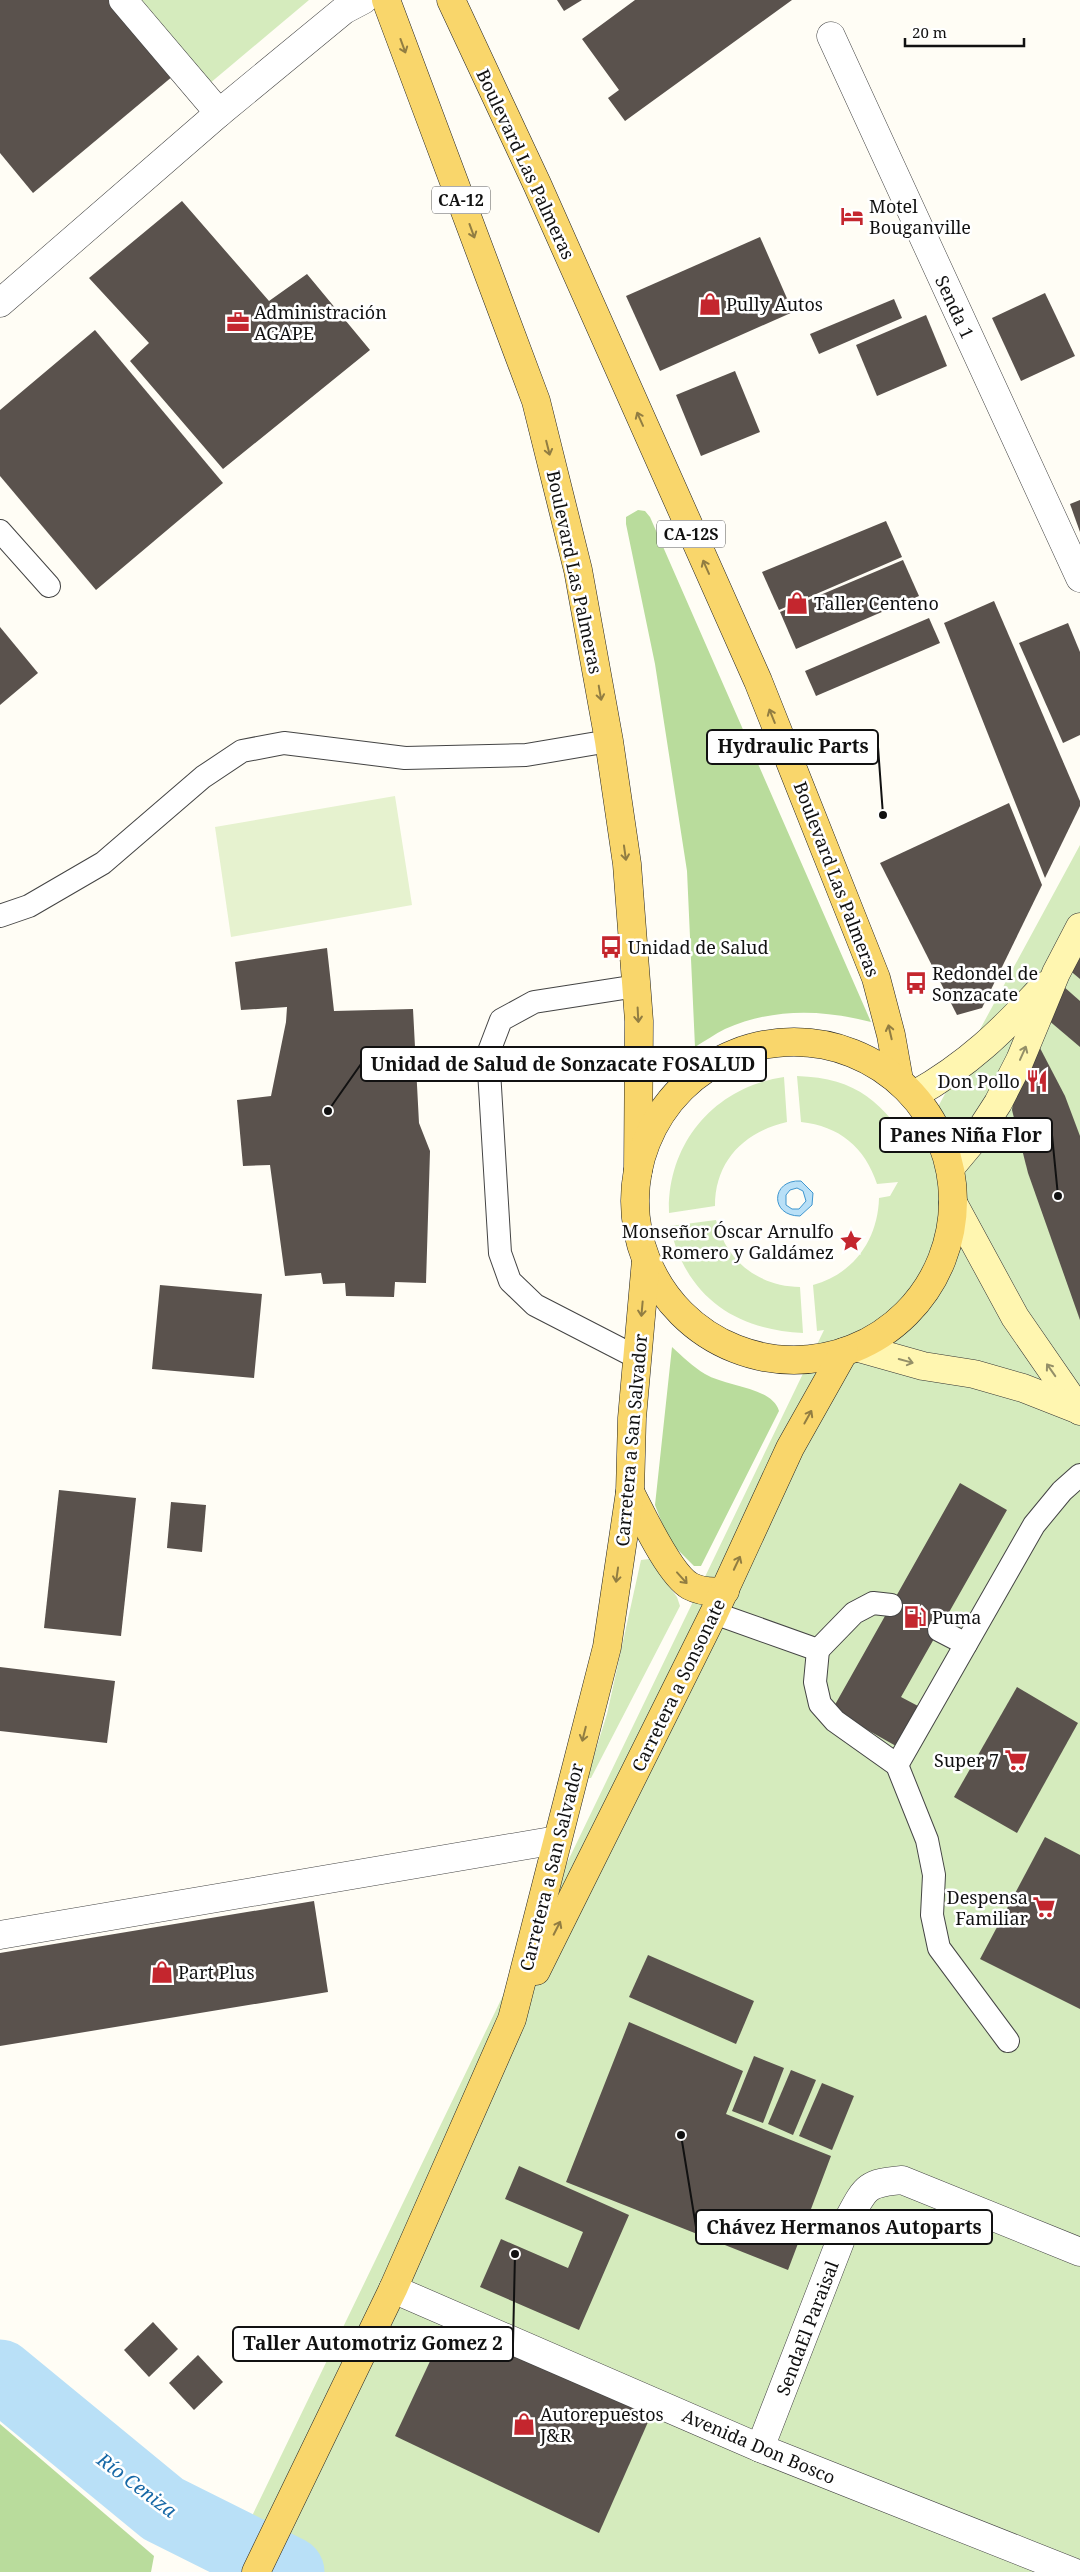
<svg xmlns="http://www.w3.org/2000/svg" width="1080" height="2572" font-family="'Noto Serif',serif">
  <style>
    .green { fill: #d5ebbd }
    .forest { fill: #b9dc9c }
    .pitch { fill: #e6f2cf }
    .water { fill: #b9e0f7; stroke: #3f96cf; fill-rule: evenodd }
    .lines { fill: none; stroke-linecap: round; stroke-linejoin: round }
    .river { stroke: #b9e0f7; stroke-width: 71 }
    .building { fill: #5a524d }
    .service-casing { stroke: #444; stroke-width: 24 }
    .minor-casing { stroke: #444; stroke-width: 29 }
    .secondary-casing { stroke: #333; stroke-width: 29 }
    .primary-casing { stroke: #222; stroke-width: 29 }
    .service { stroke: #fff; stroke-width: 22 }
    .minor { stroke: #fff; stroke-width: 28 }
    .secondary { stroke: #fff6b0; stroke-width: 28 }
    .primary { stroke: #f9d66b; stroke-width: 28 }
    .oneway { stroke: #917d42 }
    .oneway2 { stroke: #948f68 }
    .labels { text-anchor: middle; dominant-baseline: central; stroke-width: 5; stroke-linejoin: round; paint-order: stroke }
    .shield { fill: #fff; stroke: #585858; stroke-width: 1 }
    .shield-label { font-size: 16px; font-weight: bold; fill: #111 }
    .street-label { font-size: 18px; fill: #111; stroke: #fff }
    .poi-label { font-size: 18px; fill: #111; stroke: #fff; text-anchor: start }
    .water-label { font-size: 19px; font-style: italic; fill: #1768a6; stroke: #fff }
    .leader { fill: none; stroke: #111; stroke-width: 2 }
    .callout-dot { fill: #111; stroke: #fff; stroke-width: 2 }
    .callout { fill: #fff; stroke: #111; stroke-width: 2 }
    .callout-label { font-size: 19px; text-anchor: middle; font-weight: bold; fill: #111 }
  </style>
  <rect width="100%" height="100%" fill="#fffdf5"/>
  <g class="green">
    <path d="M138,0H309L209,84Z"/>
    <path d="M1080,845V2572H225L824,1330L817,1331L813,1285C854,1274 878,1239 879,1198L890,1196L898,1182L877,1184C865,1147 839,1126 801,1122L797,1076C858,1078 883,1103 914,1151Z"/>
    <path d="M784,1077L787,1122C744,1132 715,1161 715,1206L669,1213C667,1143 715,1087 784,1077Z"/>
    <path d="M716,1220C726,1261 758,1286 800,1287L803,1333C735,1330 685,1296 670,1226Z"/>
    <path d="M649,1559L677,1597L680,1606L591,1778H587L607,1714L641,1560Z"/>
  </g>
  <g class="forest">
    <path d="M638,510L645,511L650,517L871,1022C821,1009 773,1008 725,1029C715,1034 705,1041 695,1047L687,871L655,664L626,524V517Z"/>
    <path d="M672,1347C682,1356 693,1367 705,1374C727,1387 772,1387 779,1411L701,1566H694L676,1548L667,1536L655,1505Z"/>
    <path d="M0,2424L154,2556L151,2572H0Z"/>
  </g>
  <path class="pitch" d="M395,796L412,905L231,937L215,827Z"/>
  <path class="water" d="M801,1181L813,1193L812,1205L800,1216C769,1216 771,1179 801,1181ZM797,1188L803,1191L806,1201L799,1209H792L786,1205V1195L790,1190Z"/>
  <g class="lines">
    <path class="river" d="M0,2375L163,2509L289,2572"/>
  </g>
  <g class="building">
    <path d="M0,0H111L173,76L33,193L0,153Z"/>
    <path d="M557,0H582L564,11Z"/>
    <path d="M635,0H792L625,121L608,98L619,90L582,39Z"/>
    <path d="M182,201L269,301L307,274L370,350L223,469L130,361L149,343L89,278Z"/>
    <path d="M760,237L793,312L660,371L626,296Z"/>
    <path d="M1045,293L1075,356L1021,381L992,318Z"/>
    <path d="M894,299L902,318L819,354L810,334Z"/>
    <path d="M926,315L947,366L877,396L856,345Z"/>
    <path d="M95,330L223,483L96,590L0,476V410Z"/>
    <path d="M735,371L760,432L701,456L676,395Z"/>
    <path d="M1080,500V532L1070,504Z"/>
    <path d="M886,521L902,557L779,610L762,572Z"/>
    <path d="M903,560L919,596L796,649L780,612Z"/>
    <path d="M994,601L1080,801V806L1045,878L944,623Z"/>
    <path d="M929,618L940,643L816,696L805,671Z"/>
    <path d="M1068,623L1080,652V735L1063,743L1019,643Z"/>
    <path d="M0,627L38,673L0,705Z"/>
    <path d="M1009,803L1042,885L982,1008L957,1015L880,863Z"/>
    <path d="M1080,945V979L1067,968Z"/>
    <path d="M327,948L334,1011L413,1009L419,1123L430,1151L426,1283L395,1282L394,1297L346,1296L345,1283L323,1284L321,1273L285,1276L270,1165L243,1166L237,1100L271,1096L286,1022L287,1007L241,1010L235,962Z"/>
    <path d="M1063,986L1080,1001V1047L1047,1019Z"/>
    <path d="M1040,1048L1065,1096L1080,1136V1320L1028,1173L1012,1110L1015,1088L1025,1058Z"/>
    <path d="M160,1285L262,1294L254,1378L152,1369Z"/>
    <path d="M960,1483L1007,1510L901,1697L918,1706L896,1746L832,1710Z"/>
    <path d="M59,1490L136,1498L121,1636L44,1628Z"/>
    <path d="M171,1502L206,1505L202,1552L167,1548Z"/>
    <path d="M0,1667L115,1681L107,1743L0,1731Z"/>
    <path d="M1017,1687L1078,1723L1017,1833L954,1797Z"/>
    <path d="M1045,1837L1080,1855V2009L980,1959Z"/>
    <path d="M314,1901L328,1992L0,2046V1953Z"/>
    <path d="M648,1955L754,2001L736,2044L629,1997Z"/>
    <path d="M629,2022L743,2071L726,2114L831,2156L788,2270L566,2182Z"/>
    <path d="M754,2056L784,2068L763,2123L732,2111Z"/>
    <path d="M791,2070L816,2080L793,2135L768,2124Z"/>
    <path d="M822,2083L854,2096L832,2150L799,2136Z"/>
    <path d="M519,2166L629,2215L579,2330L480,2287L501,2239L568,2268L583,2232L505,2199Z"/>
    <path d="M153,2322L178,2349L149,2377L124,2350Z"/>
    <path d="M446,2327L652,2413L599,2533L395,2436Z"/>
    <path d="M198,2355L223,2382L194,2410L169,2383Z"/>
  </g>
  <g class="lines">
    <defs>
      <g id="service">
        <path d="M0,531L49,586"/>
        <path d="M0,916L29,906L103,863L203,777L242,751L284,743L405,758L526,755L609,741"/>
        <path d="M637,986L534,1002L501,1020L488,1054L500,1253L510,1281L535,1305L638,1358"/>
        <path d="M714,1613L818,1650L854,1613L873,1603L891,1605"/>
        <path d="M939,1630L966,1644"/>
        <path d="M818,1650L815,1682L820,1704L835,1721L897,1765L927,1840L934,1875L932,1915L939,1948L1008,2041"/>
        <path d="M897,1765L1034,1525L1062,1491L1080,1475"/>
      </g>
      <g id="minor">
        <path d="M123,0L219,113"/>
        <path d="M831,36L1080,578"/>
        <path d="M0,303L219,113L344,10L363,0"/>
        <path d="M0,1935L557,1840"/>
        <path d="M393,2289L760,2448L1073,2572"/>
        <path d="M760,2448L850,2216C866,2186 868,2183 902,2180L1080,2252"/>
      </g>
      <g id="secondary">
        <path d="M914,1095C969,1064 1002,1031 1044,986"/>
        <path d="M950,1168L976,1137L998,1103L1020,1060L1056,973L1080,927"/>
        <path d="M953,1203L1015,1317L1080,1411"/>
        <path d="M859,1348L923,1366L974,1374L1023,1388L1079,1410"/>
      </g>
      <g id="primary">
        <path d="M386,0L536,401L578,570L609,741L627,864L639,1021L638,1171"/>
        <path d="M451,0L537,184L758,681L876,978L891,1035L899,1080"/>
        <circle cx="794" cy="1201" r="159"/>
        <path d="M630,1492C642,1515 669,1574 690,1586C701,1592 714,1592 725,1591"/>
        <path d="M536,1971L714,1613L790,1448L844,1352"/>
        <path d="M256,2572L393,2289L512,2019L607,1647L630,1492L632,1418L646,1260"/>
      </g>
    </defs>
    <use href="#service" class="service-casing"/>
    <use href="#minor" class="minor-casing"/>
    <use href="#secondary" class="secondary-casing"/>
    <use href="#primary" class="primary-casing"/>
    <use href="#service" class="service"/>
    <use href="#minor" class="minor"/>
    <use href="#secondary" class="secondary"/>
    <use href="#primary" class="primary"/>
  </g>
  <defs><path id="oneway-shaft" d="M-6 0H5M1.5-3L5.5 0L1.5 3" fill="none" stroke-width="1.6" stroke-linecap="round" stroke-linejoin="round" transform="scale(1.25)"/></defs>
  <g class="oneway">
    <use href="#oneway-shaft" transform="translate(403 46) rotate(70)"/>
    <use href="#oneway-shaft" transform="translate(472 231) rotate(70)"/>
    <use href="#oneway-shaft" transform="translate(640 419) rotate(-114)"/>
    <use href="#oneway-shaft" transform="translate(548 448) rotate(76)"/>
    <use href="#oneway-shaft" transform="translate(706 567) rotate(-114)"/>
    <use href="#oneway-shaft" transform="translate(600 693) rotate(80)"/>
    <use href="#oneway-shaft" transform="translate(772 716) rotate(-112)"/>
    <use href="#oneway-shaft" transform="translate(625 853) rotate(82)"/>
    <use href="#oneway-shaft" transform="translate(638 1015) rotate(87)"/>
    <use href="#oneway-shaft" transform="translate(890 1032) rotate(-103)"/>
    <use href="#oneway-shaft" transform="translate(642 1309) rotate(95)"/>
    <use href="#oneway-shaft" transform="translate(808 1417) rotate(-61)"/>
    <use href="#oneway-shaft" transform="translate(737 1563) rotate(-65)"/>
    <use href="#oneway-shaft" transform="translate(617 1575) rotate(98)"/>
    <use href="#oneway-shaft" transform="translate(682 1578) rotate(48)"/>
    <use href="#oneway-shaft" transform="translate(584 1734) rotate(104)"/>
    <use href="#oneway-shaft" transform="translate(557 1928) rotate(-63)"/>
  </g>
  <g class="oneway2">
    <use href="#oneway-shaft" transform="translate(1023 1053) rotate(-66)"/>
    <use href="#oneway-shaft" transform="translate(906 1361) rotate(15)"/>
    <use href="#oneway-shaft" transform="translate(1051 1370) rotate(-125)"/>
  </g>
  <defs>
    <symbol id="hotel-bare" viewBox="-9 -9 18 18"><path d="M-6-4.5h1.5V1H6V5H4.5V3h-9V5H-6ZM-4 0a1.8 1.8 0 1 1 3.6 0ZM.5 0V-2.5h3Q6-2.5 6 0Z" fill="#c4262e" stroke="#fff" stroke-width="2.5" paint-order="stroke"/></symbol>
    <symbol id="shop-bare" viewBox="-9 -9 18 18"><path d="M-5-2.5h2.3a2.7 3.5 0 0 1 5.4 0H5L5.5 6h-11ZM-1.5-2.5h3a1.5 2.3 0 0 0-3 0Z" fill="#c4262e" stroke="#fff" stroke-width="2.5" paint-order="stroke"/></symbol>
    <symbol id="office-bare" viewBox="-9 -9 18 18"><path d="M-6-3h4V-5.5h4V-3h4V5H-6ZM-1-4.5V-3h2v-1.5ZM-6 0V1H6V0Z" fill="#c4262e" stroke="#fff" stroke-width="2.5" paint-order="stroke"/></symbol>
    <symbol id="bus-bare" viewBox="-9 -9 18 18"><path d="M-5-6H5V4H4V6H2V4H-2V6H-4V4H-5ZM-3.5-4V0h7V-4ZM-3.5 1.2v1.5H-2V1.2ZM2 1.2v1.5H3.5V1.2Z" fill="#c4262e" stroke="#fff" stroke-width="2.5" paint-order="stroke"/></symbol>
    <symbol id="restaurant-bare" viewBox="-9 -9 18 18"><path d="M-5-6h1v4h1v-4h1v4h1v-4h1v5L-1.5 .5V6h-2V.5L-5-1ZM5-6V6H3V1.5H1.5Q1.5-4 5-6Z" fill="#c4262e" stroke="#fff" stroke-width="2.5" paint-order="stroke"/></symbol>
    <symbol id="sight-bare" viewBox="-9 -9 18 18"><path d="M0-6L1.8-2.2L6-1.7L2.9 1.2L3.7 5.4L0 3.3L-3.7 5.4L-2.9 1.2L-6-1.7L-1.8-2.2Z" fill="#c4262e" stroke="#fff" stroke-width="2.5" paint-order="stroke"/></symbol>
    <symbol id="fuel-bare" viewBox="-9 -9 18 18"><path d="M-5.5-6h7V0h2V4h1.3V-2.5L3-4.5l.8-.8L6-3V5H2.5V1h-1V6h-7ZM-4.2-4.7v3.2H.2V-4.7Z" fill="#c4262e" stroke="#fff" stroke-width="2.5" paint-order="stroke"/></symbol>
    <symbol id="supermarket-bare" viewBox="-9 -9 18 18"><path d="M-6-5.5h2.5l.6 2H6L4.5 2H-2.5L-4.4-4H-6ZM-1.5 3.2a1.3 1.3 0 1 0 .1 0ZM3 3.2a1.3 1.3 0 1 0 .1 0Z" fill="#c4262e" stroke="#fff" stroke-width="2.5" paint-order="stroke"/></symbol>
  </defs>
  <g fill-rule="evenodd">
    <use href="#hotel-bare" x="836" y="200" width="32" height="32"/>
    <use href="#shop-bare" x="694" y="288" width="32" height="32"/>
    <use href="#office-bare" x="222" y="306" width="32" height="32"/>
    <use href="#shop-bare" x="781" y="587" width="32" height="32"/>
    <use href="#bus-bare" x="595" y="931" width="32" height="32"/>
    <use href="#bus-bare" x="900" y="967" width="32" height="32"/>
    <use href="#restaurant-bare" x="1021" y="1065" width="32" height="32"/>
    <use href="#sight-bare" x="835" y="1225" width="32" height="32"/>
    <use href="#fuel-bare" x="899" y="1601" width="32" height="32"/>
    <use href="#supermarket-bare" x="1000" y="1744" width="32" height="32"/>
    <use href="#supermarket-bare" x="1028" y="1891" width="32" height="32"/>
    <use href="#shop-bare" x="146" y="1956" width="32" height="32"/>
    <use href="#shop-bare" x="508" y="2408" width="32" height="32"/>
  </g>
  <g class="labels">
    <g class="shield">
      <rect x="432" y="186.5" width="58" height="27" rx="4"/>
      <rect x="657" y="520.5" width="68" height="27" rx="4"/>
    </g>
    <g class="shield-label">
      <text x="461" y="200">CA-12</text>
      <text x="691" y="534">CA-12S</text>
    </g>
    <g class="street-label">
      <text transform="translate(526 164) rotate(65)">Boulevard Las Palmeras</text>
      <text transform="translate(955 307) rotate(65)">Senda 1</text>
      <text transform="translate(575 572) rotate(78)">Boulevard Las Palmeras</text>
      <text transform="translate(837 879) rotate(69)">Boulevard Las Palmeras</text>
      <text transform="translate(631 1440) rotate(-85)">Carretera a San Salvador</text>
      <text transform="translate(678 1685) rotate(-64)">Carretera a Sonsonate</text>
      <text transform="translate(551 1867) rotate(-76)">Carretera a San Salvador</text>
      <text transform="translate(807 2328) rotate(-69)">SendaEl Paraisal</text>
      <text transform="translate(759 2446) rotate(23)">Avenida Don Bosco</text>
    </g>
    <g class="poi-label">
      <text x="869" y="206">Motel<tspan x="869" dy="21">Bouganville</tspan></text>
      <text x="726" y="304">Pully Autos</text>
      <text x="254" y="312">Administración<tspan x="254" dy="21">AGAPE</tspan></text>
      <text x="814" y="603">Taller Centeno</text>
      <text x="628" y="947">Unidad de Salud</text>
      <text x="932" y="973">Redondel de<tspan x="932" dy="21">Sonzacate</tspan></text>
      <text x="1020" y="1081" text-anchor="end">Don Pollo</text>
      <text x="834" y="1231" text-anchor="end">Monseñor Óscar Arnulfo<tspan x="834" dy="21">Romero y Galdámez</tspan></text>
      <text x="932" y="1617">Puma</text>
      <text x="999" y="1760" text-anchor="end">Super 7</text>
      <text x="1028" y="1897" text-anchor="end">Despensa<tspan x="1028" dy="21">Familiar</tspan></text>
      <text x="178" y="1972">Part Plus</text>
      <text x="540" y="2414">Autorepuestos<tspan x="540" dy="21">J&amp;R</tspan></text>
    </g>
    <g class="water-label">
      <text transform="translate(137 2485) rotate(37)">Río Ceniza</text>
    </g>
  </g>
  <path class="leader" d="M883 815L878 747M328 1111L361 1064M1058 1196L1052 1135M681 2135L696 2227M515 2254L513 2344"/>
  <g class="callout-dot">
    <circle cx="883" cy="815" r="5"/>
    <circle cx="328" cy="1111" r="5"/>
    <circle cx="1058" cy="1196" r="5"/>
    <circle cx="681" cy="2135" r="5"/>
    <circle cx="515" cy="2254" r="5"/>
  </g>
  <g class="callout">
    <rect x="707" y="730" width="171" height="34" rx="5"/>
    <rect x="361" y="1047" width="405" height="34" rx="5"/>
    <rect x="880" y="1118" width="172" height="34" rx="5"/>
    <rect x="696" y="2210" width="296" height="34" rx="5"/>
    <rect x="233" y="2327" width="280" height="34" rx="5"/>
  </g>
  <g class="callout-label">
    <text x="793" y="753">Hydraulic Parts</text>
    <text x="563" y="1071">Unidad de Salud de Sonzacate FOSALUD</text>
    <text x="966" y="1142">Panes Niña Flor</text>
    <text x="844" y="2234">Chávez Hermanos Autoparts</text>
    <text x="373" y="2350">Taller Automotriz Gomez 2</text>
  </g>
  <path d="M905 38v8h119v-8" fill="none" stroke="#111111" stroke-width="2.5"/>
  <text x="912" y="38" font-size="15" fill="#111111" stroke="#ffffff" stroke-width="4" paint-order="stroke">20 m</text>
</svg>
